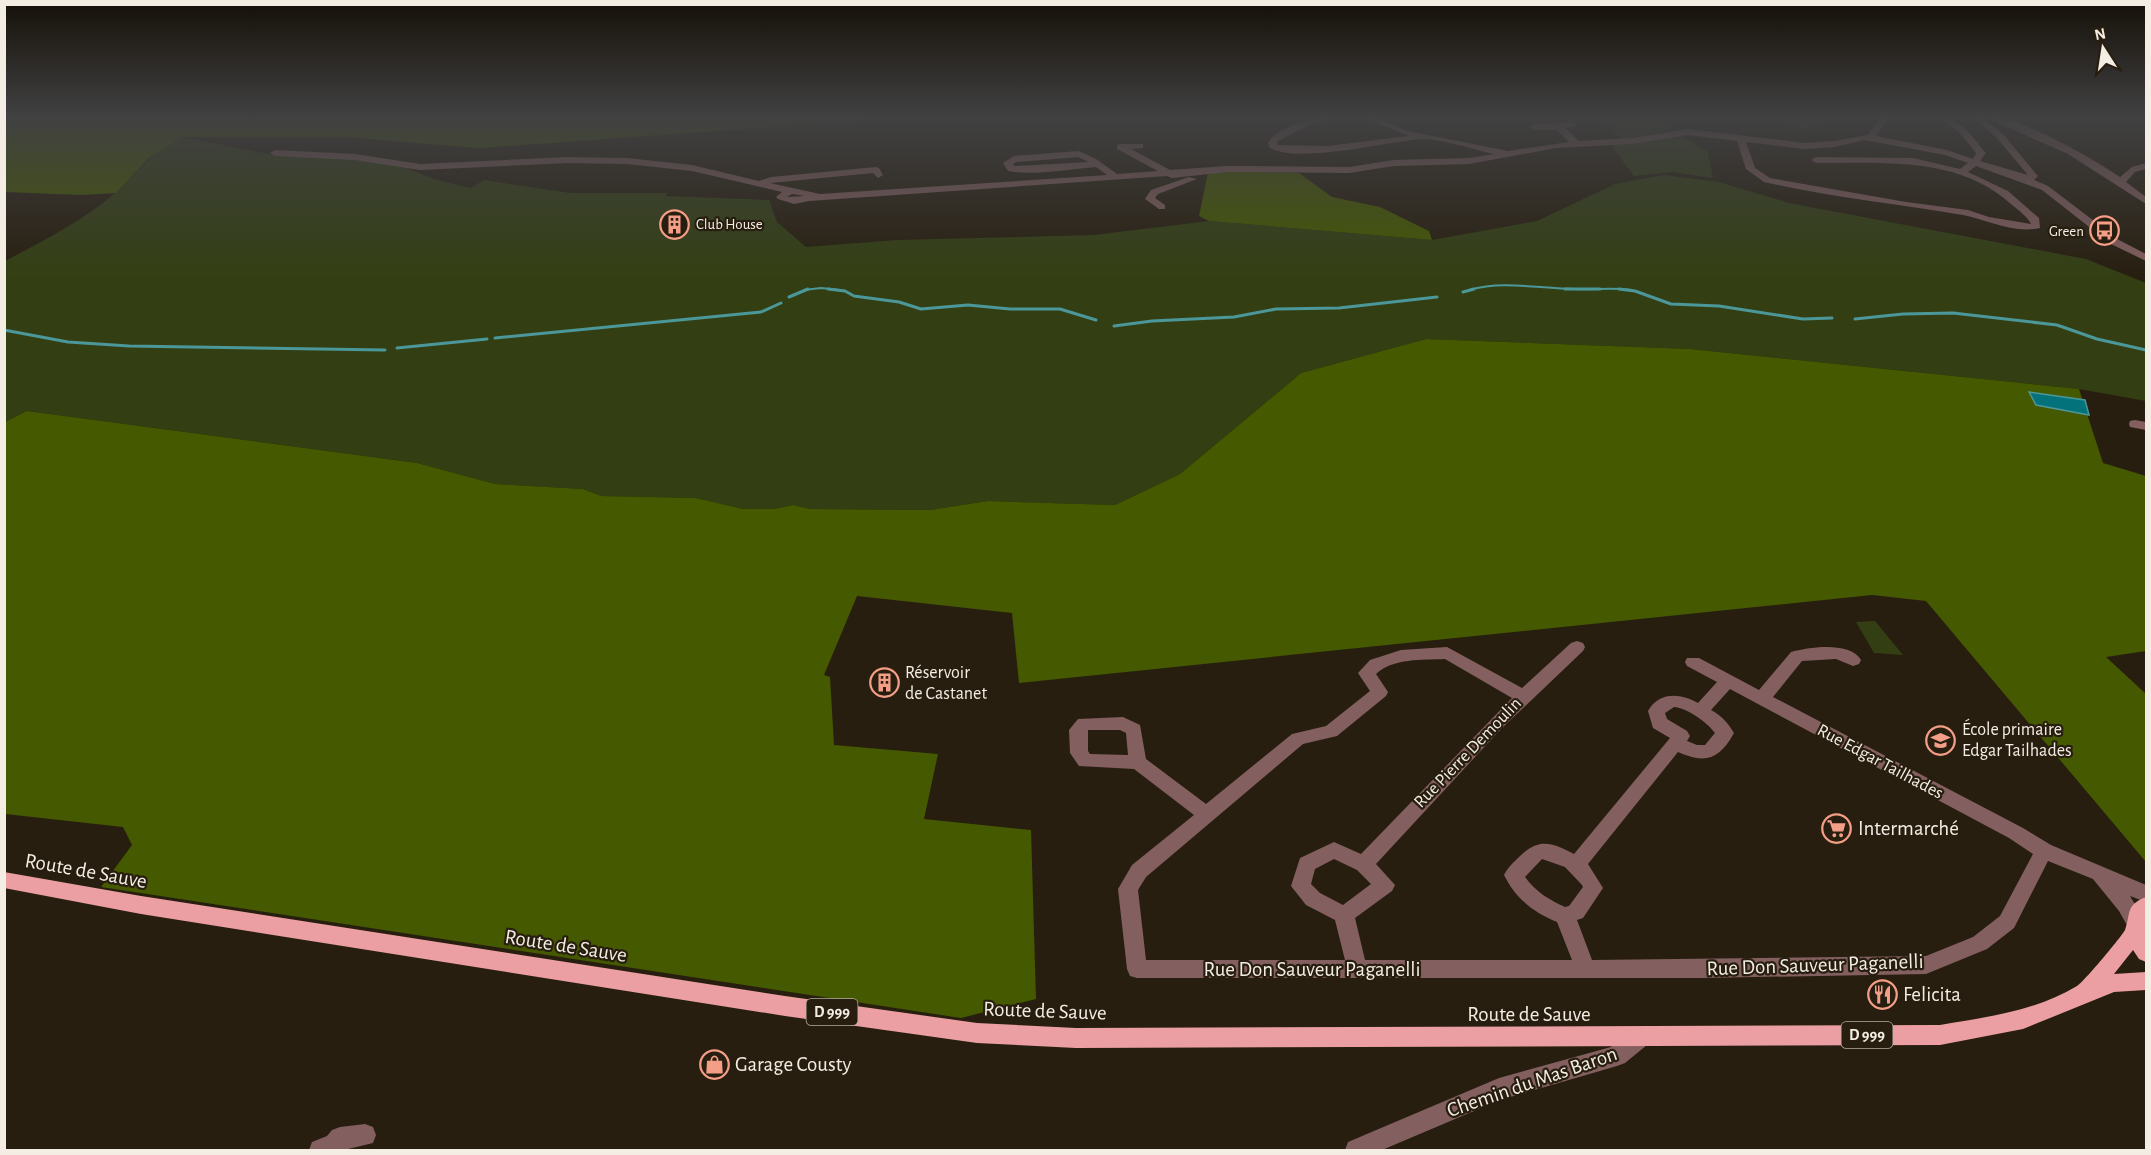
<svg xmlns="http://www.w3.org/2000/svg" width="2151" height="1155" font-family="'Alegreya Sans',sans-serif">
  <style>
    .green { fill: #333f13 }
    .forest { fill: #455900 }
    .water { fill: #03727b; stroke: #4b979a; stroke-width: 1.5 }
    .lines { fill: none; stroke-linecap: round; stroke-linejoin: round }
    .stream-far1 { stroke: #4b979a; stroke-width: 2 }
    .stream { stroke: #4b979a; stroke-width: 3 }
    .minor { fill: #845f60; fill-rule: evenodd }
    .major { fill: #eb9fa2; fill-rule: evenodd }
    .labels { text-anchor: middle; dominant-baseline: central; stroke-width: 4.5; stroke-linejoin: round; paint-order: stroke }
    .far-poi-label { font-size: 15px; fill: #f4ede4; stroke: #271e0f; text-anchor: start }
    .shield { fill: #271e0f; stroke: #b6afa4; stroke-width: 1.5 }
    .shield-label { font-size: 16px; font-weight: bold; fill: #f4ede4 }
    .poi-label { font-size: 18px; fill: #f4ede4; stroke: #271e0f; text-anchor: start }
    .street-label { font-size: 18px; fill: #f4ede4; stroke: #271e0f }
    .near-poi-label { font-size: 21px; fill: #f4ede4; stroke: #271e0f; text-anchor: start }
    .near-street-label { font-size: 21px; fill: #f4ede4; stroke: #271e0f }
  </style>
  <rect width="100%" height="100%" fill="#271e0f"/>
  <g class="green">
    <path d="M1601,117H1662L1664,125L1672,130L1622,139Z"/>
    <path d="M1758,117H1834L1811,127L1813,129L1805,130L1775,117Z"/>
    <path d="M1679,135L1708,152L1713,178L1673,172L1634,176L1610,144Z"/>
    <path d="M182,137L278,156L342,157L397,165L437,180L471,188L484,180L570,193H667L666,196L769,200L777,222L806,247L897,240L1094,235L1209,221L1432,240L1537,221L1615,184L1664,175L1719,182L1789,203L2086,259L2146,283V401L2079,389L1690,349L1426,339L1301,373L1180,474L1115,505L988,501L930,510L810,509L793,505L774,509H743L696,498L601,496L583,489L495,484L417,463L27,411L5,422V261C42,241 82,222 115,193C137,175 154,147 182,137Z"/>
    <path d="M1875,621L1903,655L1874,653L1856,622Z"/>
  </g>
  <g class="forest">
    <path d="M4,117H908L479,148L345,137H182L149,158L116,193L80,195L5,192Z"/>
    <path d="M1231,171L1299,173L1332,197L1380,207L1429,231L1432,240L1209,221L1199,216L1208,172Z"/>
    <path d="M1426,339L1690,349L2079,389L2103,463L2146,476V651L2106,657L2146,694V862L1926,601L1872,595L1019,683L1012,613L857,596L824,675L830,677L834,745L938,754L924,819L1031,830L1036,999L961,1018L101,887L132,845L123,827L5,814V422L27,411L417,463L495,484L583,489L601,496L696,498L743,509H774L793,505L810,509L930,510L988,501L1115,505L1180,474L1301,373Z"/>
  </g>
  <path class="water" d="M2029,392L2085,400L2089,415L2036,405Z"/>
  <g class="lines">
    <g class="stream-far1">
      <path d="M804,290L821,288L840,290"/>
      <path d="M1469,290C1505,280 1539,289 1576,289C1594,290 1613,287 1632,290"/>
    </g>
    <g class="stream">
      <path d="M828,289L845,291L854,296L899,302L921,309L968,305L1010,309H1060L1096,320"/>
      <path d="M1565,289H1600"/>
      <path d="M1619,289L1635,291L1671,304L1719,306L1803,319L1832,318"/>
      <path d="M1463,292L1474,289"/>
      <path d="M789,297L808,289"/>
      <path d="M1855,319L1903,314L1953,313L2057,325L2097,339L2146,350"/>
      <path d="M1114,326L1152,321L1234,317L1276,309L1339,308L1437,297"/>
      <path d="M4,330L68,342L129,346L385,350"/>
      <path d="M495,338L761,312L781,303"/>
      <path d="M397,348L487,339"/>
    </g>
    <g class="minor">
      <path d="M1323,117H1339L1311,124L1278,141L1277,145L1327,146L1409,136L1362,117H1373L1408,131L1508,151L1569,142L1557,130H1534L1530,127L1534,124L1568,122L1562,117H1574L1576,126L1565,128L1579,141L1632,138L1688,129L1804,143L1834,141L1868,135L1881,117H1889L1876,136L1947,150L1973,159L1976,153L1961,134L1939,117C1959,116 1973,137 1984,151L1986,153L1980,161L2028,175L1997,138L1973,117H1982L2003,134L2036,174L2038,176L2034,180L2048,186L2119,240L2146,254V261L2111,244L2042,190L1976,166L1968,172L2008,191L2039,218L2040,228C2014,234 1988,220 1963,215C1897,204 1829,197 1764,182L1746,169L1737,141L1688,135L1632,144L1556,148L1469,164L1394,166L1349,173L1227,172L1172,178L1167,176L809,201L794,204L778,199L776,197L782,192L692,171L627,164L567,163L420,170L355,160L275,156L270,153L275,150L355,154L420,164L567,157L627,158L692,165L759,181L771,177L876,167L879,168L883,175L878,178L873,173L770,183L820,194L1107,175L1096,167C1068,169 1036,176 1008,171L1003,163L1014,156L1079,151L1096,159L1117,174L1158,171L1117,149V145L1120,144H1143V148L1131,149L1170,170L1227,166L1349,167L1394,160L1469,158L1494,154C1475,150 1439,138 1421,139C1389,141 1296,165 1269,147L1268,143C1275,129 1308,119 1323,117ZM1865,140L1945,155L1968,163L1960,169L1913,158L1816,157L1811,160L1816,163C1882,163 1959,156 2011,204C2018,210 2027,216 2031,224L1989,217L1968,210L1906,202L1770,178L1755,168L1746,142L1804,149L1834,147ZM1078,157L1089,162L1014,166L1013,164L1016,162ZM792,194L805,196L787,197Z"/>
      <path d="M1985,117C2017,114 2092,158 2120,177L2132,167L2146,163V169L2135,172L2126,182L2146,197V204L2068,154Z"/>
      <path d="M1189,177L1197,179L1158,194L1155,198L1165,205V209H1159L1145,199L1151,190Z"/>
      <path d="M2135,420L2146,422V430L2130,427L2129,424L2130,421Z"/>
      <path d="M1577,641L1583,643L1585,647L1583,651L1500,730L1376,864L1395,885L1392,891L1355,918L1365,960H1572L1557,922C1533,912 1516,899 1504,875C1508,867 1514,862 1520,856C1539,838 1551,842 1574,854L1670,738L1653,728L1648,711C1659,691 1681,693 1698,703L1717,682L1687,666L1685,662L1687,658H1699L1759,690L1791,652C1809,647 1850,641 1861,660L1859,664L1853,666L1836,659L1802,661L1773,697L2023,828L2051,845L2146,885V902L2130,896L2145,921L2142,927L2135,930L2128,927L2119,911L2093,879L2048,861L2014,928L1987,949L1926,974L1702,978H1137L1130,976L1127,969L1118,889L1132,865L1194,815L1134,769L1079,766L1070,753L1069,730L1078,719L1123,717L1140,725L1146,759L1206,804L1292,734L1326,726L1370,691L1358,673L1370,660L1401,650L1447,647L1522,688L1571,643ZM1445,659L1512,698L1361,854L1334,842L1300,858L1291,886L1306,905L1335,920L1345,960H1146L1138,890L1146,877L1303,744L1337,736L1386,696L1388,692L1376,674C1393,658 1422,660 1445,659ZM1730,689L2009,838L2033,854L2000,916L1973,937L1926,956L1592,960L1577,920L1583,918L1603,888L1588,864L1678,752C1705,764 1719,760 1734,733C1728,723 1722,716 1711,710ZM1674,707C1687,708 1707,722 1715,733L1705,745H1697L1687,741L1690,736L1687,731L1667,719L1665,713ZM1088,730H1120L1126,733L1128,755L1090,754L1088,751ZM1334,859L1357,870L1371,884L1343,905L1320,893L1311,884L1315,869ZM1542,859L1565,867L1582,885L1583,887L1569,906L1565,907C1549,900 1535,891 1525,877Z"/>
      <path d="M1639,1028L1647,1031L1650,1038L1647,1045L1625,1063L1617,1066L1500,1100L1382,1150H1345L1348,1142L1499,1078L1611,1047L1631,1031Z"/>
      <path d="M365,1124L373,1127L376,1135L373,1143L344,1150H309L312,1142L327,1136L332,1130L340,1127Z"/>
    </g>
    <path class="major" d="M4,872L141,896L785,996L977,1023L1076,1028L1940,1025C1986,1017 2036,1011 2077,986C2083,983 2122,936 2125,930C2131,914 2125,905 2146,897V962L2139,959L2133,950L2114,974L2146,972V990L2114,992L2023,1029L1940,1045L1076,1048L977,1043L785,1016L141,914L4,888Z"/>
  </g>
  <linearGradient id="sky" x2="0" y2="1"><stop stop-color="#151008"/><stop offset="0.42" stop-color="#414142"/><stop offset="1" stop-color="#414142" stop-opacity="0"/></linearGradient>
  <rect width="2151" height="278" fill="url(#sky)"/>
  <defs>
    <symbol id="building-ring" viewBox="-11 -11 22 22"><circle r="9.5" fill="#271e0f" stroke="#f49e87" stroke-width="1.5"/><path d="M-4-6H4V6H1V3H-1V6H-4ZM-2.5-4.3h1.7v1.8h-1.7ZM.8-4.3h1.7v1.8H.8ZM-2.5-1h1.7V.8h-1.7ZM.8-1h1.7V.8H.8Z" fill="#f49e87"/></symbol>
    <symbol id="bus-ring" viewBox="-11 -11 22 22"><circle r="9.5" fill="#271e0f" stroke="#f49e87" stroke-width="1.5"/><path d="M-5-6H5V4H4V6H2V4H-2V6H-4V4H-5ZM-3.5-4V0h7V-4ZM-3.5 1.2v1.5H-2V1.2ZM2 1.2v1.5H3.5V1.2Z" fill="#f49e87"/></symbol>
    <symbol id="school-ring" viewBox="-11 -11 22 22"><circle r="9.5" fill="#271e0f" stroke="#f49e87" stroke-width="1.5"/><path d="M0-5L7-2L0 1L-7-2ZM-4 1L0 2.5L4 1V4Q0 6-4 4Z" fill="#f49e87"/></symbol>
    <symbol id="supermarket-ring" viewBox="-11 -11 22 22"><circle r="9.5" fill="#271e0f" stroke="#f49e87" stroke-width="1.5"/><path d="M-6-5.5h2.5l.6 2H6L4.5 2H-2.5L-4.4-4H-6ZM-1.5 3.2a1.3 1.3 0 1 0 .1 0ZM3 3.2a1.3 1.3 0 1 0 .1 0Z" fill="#f49e87"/></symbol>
    <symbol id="restaurant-ring" viewBox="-11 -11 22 22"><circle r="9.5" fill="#271e0f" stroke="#f49e87" stroke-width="1.5"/><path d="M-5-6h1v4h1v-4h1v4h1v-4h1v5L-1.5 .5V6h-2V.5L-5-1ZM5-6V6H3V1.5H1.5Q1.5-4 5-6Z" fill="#f49e87"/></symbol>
    <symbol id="shop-ring" viewBox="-11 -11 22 22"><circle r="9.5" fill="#271e0f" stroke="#f49e87" stroke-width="1.5"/><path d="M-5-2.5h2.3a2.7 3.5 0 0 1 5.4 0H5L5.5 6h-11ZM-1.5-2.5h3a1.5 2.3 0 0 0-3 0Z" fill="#f49e87"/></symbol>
  </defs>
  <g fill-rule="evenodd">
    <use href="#building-ring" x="658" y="208" width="33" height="33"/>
    <use href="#bus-ring" x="2088" y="214" width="33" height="33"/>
    <use href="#building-ring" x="868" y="666" width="33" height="33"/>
    <use href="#school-ring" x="1924" y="724" width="33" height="33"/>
    <use href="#supermarket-ring" x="1820" y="812" width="33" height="33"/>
    <use href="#restaurant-ring" x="1866" y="978" width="33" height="33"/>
    <use href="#shop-ring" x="698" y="1048" width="33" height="33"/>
  </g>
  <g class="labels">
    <g class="far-poi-label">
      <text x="696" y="224">Club House</text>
      <text x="2084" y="231" text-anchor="end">Green</text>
    </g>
    <g class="shield">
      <rect x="806.5" y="999" width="51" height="26" rx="4.5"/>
      <rect x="1841.5" y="1022" width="51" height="26" rx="4.5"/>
    </g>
    <g class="shield-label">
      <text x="832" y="1012">D 999</text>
      <text x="1867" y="1035">D 999</text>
    </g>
    <g class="poi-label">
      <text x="905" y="673">Réservoir<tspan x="905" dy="21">de Castanet</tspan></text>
      <text x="1962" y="730">École primaire<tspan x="1962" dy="21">Edgar Tailhades</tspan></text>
    </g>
    <g class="street-label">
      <text transform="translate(1468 753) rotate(-46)">Rue Pierre Demoulin</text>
      <text transform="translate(1880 762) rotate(28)">Rue Edgar Tailhades</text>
    </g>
    <g class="near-poi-label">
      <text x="1858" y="828">Intermarché</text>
      <text x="1903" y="994">Felicita</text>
      <text x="735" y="1064">Garage Cousty</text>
    </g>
    <g class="near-street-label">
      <text transform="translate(86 871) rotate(10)">Route de Sauve</text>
      <text transform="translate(566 946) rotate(9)">Route de Sauve</text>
      <text transform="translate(1815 965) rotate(-2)">Rue Don Sauveur Paganelli</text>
      <text x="1312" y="969">Rue Don Sauveur Paganelli</text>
      <text transform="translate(1045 1011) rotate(2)">Route de Sauve</text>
      <text x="1529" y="1014">Route de Sauve</text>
      <text transform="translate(1532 1082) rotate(-19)">Chemin du Mas Baron</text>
    </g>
  </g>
  <rect width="2151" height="1155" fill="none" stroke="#f4ede4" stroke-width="12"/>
  <g transform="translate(2103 48) rotate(348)" stroke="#271e0f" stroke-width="4.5" paint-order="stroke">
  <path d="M0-4.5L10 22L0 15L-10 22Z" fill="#f4ede4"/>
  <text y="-9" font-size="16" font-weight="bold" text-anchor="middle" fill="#f4ede4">N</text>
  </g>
</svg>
